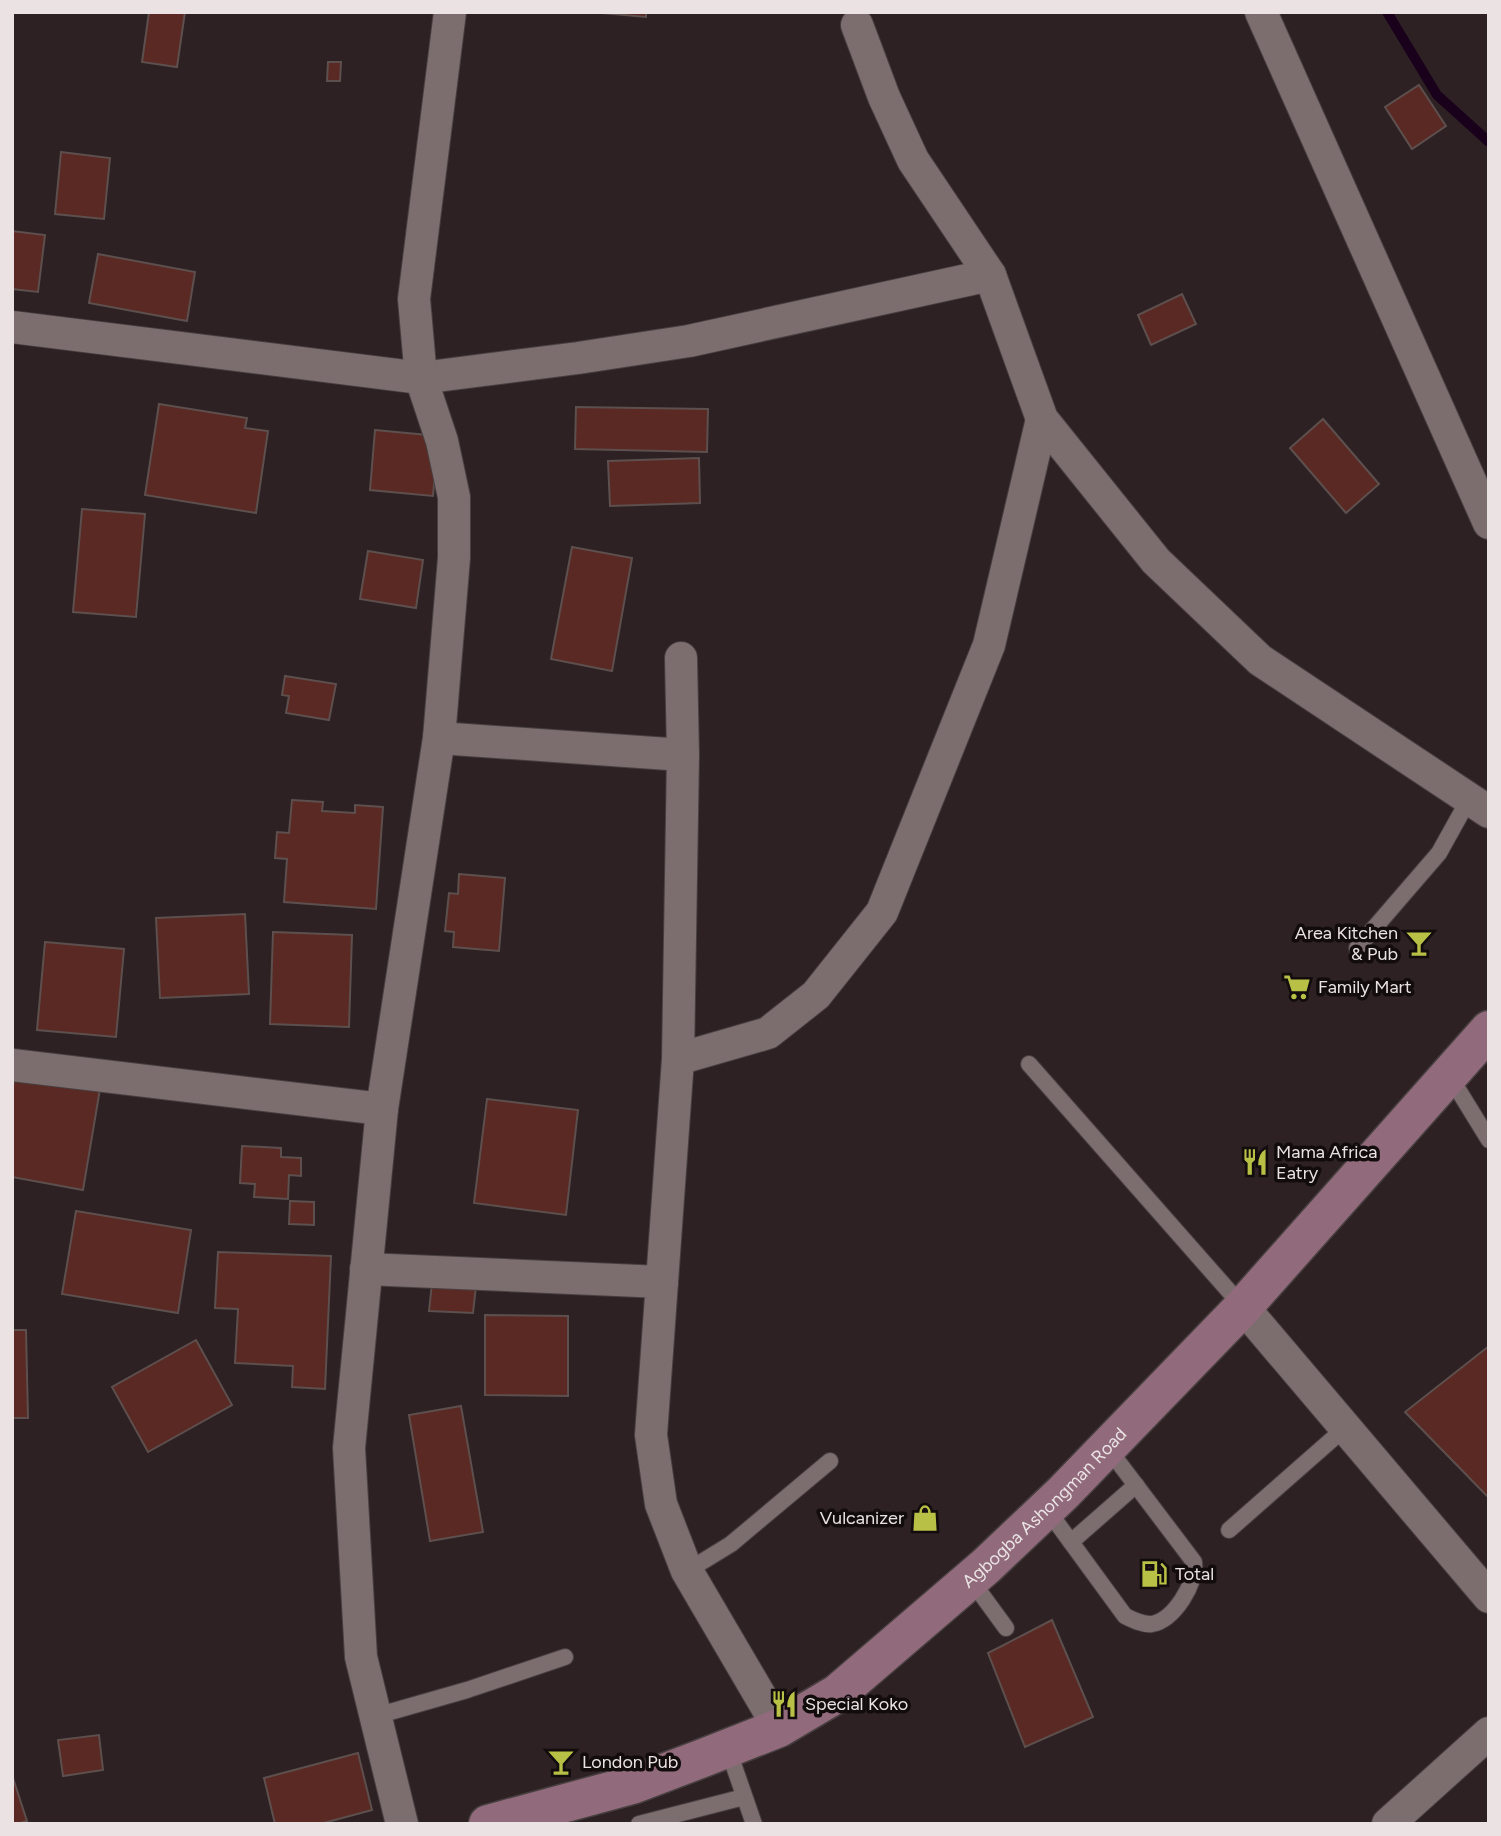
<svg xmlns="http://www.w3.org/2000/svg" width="1501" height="1836" font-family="Figtree,sans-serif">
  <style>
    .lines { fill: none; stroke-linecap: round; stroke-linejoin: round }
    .stream { stroke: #19001b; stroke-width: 10 }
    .building { fill: #5a2923; stroke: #5d4f4d; stroke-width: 2 }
    .lane-casing { stroke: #483f40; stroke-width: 18 }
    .street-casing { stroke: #483f40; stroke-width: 34 }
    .secondary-casing { stroke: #483f40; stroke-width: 41 }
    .lane { stroke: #7c6d6f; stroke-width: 16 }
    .street { stroke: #7c6d6f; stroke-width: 32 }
    .secondary { stroke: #916b7c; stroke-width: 38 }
    .labels { text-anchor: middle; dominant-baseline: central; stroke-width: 7; stroke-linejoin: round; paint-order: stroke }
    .poi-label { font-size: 18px; fill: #eae2e3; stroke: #120c0d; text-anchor: start }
    .street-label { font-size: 18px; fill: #eae2e3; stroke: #120c0d }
  </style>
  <rect width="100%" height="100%" fill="#2d2123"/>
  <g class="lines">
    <path class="stream" d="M1387,12L1437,95L1489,142"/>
  </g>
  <g class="building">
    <path d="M149,12H185L177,67L142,62Z"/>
    <path d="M590,12H646V17Z"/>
    <path d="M328,62H341L340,81H327Z"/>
    <path d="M1419,85L1446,126L1412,149L1385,107Z"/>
    <path d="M61,152L110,158L104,219L55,214Z"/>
    <path d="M12,231L45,235L38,292L12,289Z"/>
    <path d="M98,254L195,272L187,321L89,303Z"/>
    <path d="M1182,294L1196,324L1151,345L1138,315Z"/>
    <path d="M159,404L247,418L245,428L268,431L256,513L145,495Z"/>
    <path d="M576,407L708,409L707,452L575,449Z"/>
    <path d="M1323,419L1379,484L1346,513L1290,448Z"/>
    <path d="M375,430L438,436L433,496L370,490Z"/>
    <path d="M699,458L700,503L610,506L608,461Z"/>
    <path d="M82,509L145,514L136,617L73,612Z"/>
    <path d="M572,547L632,558L612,671L551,659Z"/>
    <path d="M368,551L423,560L416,608L360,599Z"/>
    <path d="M285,676L336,684L329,720L286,713L289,696L282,695Z"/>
    <path d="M292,800L323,802L322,811L355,813V805L383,807L376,909L284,902L287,859L275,858L277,832L289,833Z"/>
    <path d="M459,874L505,878L499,951L453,947L454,932L445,931L449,893L458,894Z"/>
    <path d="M245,914L249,994L160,998L156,918Z"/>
    <path d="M273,932L352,935L349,1027L270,1024Z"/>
    <path d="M45,942L124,949L116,1037L37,1030Z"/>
    <path d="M15,1074L100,1089L83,1190L12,1177V1092Z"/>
    <path d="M487,1099L578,1110L566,1215L474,1203Z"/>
    <path d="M242,1146L281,1148V1157L301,1158V1176L289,1175L288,1199L254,1197L255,1184L240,1183Z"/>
    <path d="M290,1201L314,1202V1225L289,1224Z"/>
    <path d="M76,1211L191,1230L178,1313L62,1294Z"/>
    <path d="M218,1252L331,1256L325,1389L292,1387L293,1366L235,1363L238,1309L215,1308Z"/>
    <path d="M432,1283L476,1286L473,1313L429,1311Z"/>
    <path d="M485,1315L568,1316V1396L485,1395Z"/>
    <path d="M12,1330H26L28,1418H12Z"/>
    <path d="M196,1340L232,1405L148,1452L112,1387Z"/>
    <path d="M1489,1346V1498L1405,1412Z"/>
    <path d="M461,1406L483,1532L430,1541L409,1415Z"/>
    <path d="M1052,1620L1093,1717L1025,1747L988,1653Z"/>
    <path d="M99,1735L103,1770L63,1776L58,1740Z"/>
    <path d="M358,1753L372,1810L320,1824H275L264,1778Z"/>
    <path d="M12,1775L27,1821L17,1824H12Z"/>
  </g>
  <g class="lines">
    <defs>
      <g id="lane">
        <path d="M1357,948L1439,853L1469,799"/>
        <path d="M1029,1064L1243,1307"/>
        <path d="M1449,1075L1489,1140"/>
        <path d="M1046,1508L1125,1616C1133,1620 1143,1625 1152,1624C1174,1620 1197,1583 1194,1562L1107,1447"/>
        <path d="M1229,1530L1345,1428"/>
        <path d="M1071,1542L1136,1485"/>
        <path d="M687,1571L731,1544L830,1461"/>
        <path d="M971,1580L1006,1628"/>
        <path d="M376,1716L467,1690L565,1657"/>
        <path d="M728,1749L754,1824"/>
        <path d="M639,1824L744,1797"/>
      </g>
      <g id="street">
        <path d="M1261,12L1489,523"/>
        <path d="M857,25L884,97L913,160L990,275L1042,419L1156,561L1260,660L1489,812"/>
        <path d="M12,327L421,378L578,358L689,341L990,275"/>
        <path d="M681,658L683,755L678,1059L651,1435L661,1504L687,1571L779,1728"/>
        <path d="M439,738L683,755"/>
        <path d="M678,1059L768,1033L816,995L882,912L989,645L1042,419"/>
        <path d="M12,1065L382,1109"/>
        <path d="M366,1269L662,1282"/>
        <path d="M1243,1307L1489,1597"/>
        <path d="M402,1824L361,1657L349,1448L382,1109L439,738L454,558V497L442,441L421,378L414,299L450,12"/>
        <path d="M1388,1824L1489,1733"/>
      </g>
      <g id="secondary">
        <path id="s1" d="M488,1824L632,1785L703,1758L779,1728L838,1693L986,1566L1063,1493L1243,1307L1489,1030"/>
      </g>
    </defs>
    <use href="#lane" class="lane-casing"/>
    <use href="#street" class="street-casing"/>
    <use href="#secondary" class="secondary-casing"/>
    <use href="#lane" class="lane"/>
    <use href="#street" class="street"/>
    <use href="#secondary" class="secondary"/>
  </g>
  <defs>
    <symbol id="bar-bare" viewBox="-9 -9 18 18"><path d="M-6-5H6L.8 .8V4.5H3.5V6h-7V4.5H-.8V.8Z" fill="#b9c046" stroke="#120c0d" stroke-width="2.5" paint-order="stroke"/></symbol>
    <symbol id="supermarket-bare" viewBox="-9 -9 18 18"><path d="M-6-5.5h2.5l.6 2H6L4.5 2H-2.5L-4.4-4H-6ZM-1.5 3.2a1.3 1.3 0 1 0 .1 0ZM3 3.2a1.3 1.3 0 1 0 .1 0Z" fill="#b9c046" stroke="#120c0d" stroke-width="2.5" paint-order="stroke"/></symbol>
    <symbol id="restaurant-bare" viewBox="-9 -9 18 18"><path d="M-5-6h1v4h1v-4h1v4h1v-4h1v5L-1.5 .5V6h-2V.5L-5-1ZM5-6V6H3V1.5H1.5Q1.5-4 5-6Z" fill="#b9c046" stroke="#120c0d" stroke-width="2.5" paint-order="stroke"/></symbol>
    <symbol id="shop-bare" viewBox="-9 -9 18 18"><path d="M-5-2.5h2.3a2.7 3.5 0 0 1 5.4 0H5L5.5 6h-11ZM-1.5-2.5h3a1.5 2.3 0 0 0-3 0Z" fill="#b9c046" stroke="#120c0d" stroke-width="2.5" paint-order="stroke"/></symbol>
    <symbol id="fuel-bare" viewBox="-9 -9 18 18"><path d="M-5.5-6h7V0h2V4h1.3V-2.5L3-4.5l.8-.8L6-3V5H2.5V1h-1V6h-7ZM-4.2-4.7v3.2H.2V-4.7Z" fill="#b9c046" stroke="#120c0d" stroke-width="2.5" paint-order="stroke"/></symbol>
  </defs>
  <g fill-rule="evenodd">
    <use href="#bar-bare" x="1400" y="924" width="38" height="38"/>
    <use href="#supermarket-bare" x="1278" y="968" width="38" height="38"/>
    <use href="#restaurant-bare" x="1236" y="1143" width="38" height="38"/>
    <use href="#shop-bare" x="906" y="1499" width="38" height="38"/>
    <use href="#fuel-bare" x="1135" y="1555" width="38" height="38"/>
    <use href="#restaurant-bare" x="765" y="1685" width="38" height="38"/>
    <use href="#bar-bare" x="542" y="1743" width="38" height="38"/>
  </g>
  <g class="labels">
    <g class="poi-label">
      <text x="1398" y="933" text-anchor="end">Area Kitchen<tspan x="1398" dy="21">&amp; Pub</tspan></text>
      <text x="1318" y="987">Family Mart</text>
      <text x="1276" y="1152">Mama Africa<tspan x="1276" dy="21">Eatry</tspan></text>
      <text x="904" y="1518" text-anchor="end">Vulcanizer</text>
      <text x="1175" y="1574">Total</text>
      <text x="805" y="1704">Special Koko</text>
      <text x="582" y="1762">London Pub</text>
    </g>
    <g class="street-label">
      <text stroke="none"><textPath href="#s1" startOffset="653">Agbogba Ashongman Road</textPath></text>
    </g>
  </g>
  <rect width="1501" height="1836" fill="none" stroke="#eae2e3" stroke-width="28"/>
</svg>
